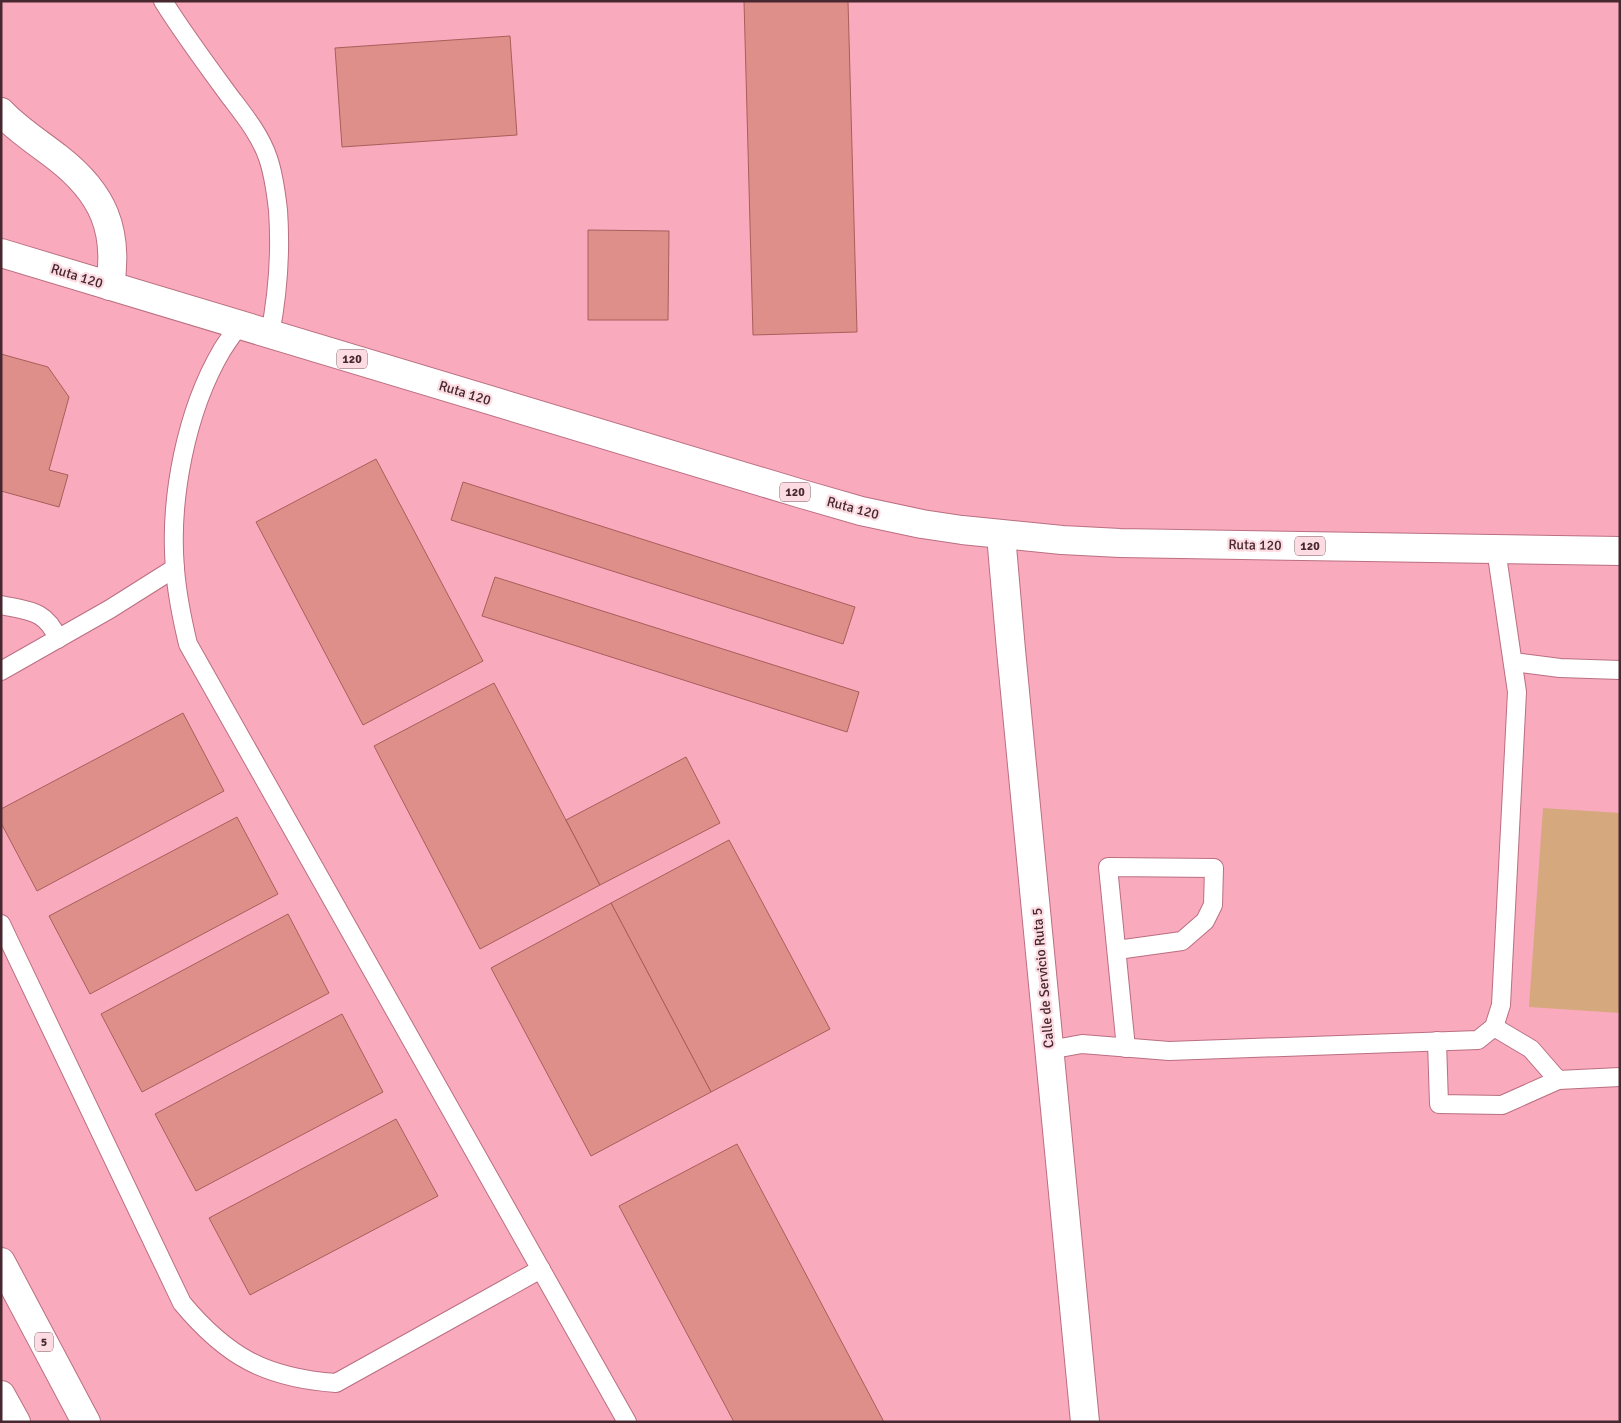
<svg xmlns="http://www.w3.org/2000/svg" width="1621" height="1423" font-family="Signika,sans-serif">
  <style>
    .pitch { fill: #d6a87e }
    .building { fill: #de8f8a; stroke: #a85e5b }
    .lines { fill: none; stroke-linecap: round; stroke-linejoin: round }
    .service-casing { stroke: #ba6f82; stroke-width: 20 }
    .tertiary-casing { stroke: #ba6f82; stroke-width: 30 }
    .primary-casing { stroke: #ba6f82; stroke-width: 30 }
    .motorway-casing { stroke: #ba6f82; stroke-width: 30 }
    .service { stroke: #fff; stroke-width: 18 }
    .tertiary { stroke: #fff; stroke-width: 28 }
    .primary { stroke: #fff; stroke-width: 28 }
    .motorway { stroke: #fff; stroke-width: 28 }
    .labels { text-anchor: middle; dominant-baseline: central; stroke-width: 4.5; stroke-linejoin: round; paint-order: stroke }
    .shield { fill: #fcdbe2; stroke: #7e5e65; stroke-width: 1 }
    .shield-label { font-size: 12px; font-weight: bold; fill: #482830 }
    .street-label { font-size: 14px; fill: #482830; stroke: #fcdbe2 }
  </style>
  <rect width="100%" height="100%" fill="#faaabd"/>
  <path class="pitch" d="M1543,808L1620,813V1013L1529,1007Z"/>
  <g class="building">
    <path d="M744,1H848L857,332L753,335Z"/>
    <path d="M510,36L517,135L342,147L335,48Z"/>
    <path d="M588,230L669,231L668,320H588Z"/>
    <path d="M1,354L48,367L69,397L49,470L68,475L59,507L1,491Z"/>
    <path d="M376,459L483,661L363,725L256,522Z"/>
    <path d="M463,482L855,607L843,644L451,520Z"/>
    <path d="M495,577L859,692L847,732L482,616Z"/>
    <path d="M494,683L600,885L480,949L374,746Z"/>
    <path d="M183,713L224,791L37,891L1,823V809Z"/>
    <path d="M686,757L720,823L600,885L566,820Z"/>
    <path d="M237,817L278,894L90,994L49,916Z"/>
    <path d="M729,840L830,1029L711,1092L611,903Z"/>
    <path d="M611,903L711,1092L591,1156L491,968Z"/>
    <path d="M288,914L329,993L142,1092L101,1014Z"/>
    <path d="M342,1014L383,1092L196,1191L155,1114Z"/>
    <path d="M396,1119L438,1196L250,1295L209,1218Z"/>
    <path d="M737,1144L884,1422H734L619,1206Z"/>
  </g>
  <g class="lines">
    <defs>
      <g id="service">
        <path d="M163,1C183,33 206,64 228,94C243,114 260,134 268,158C274,175 276,193 278,210C281,253 278,293 270,334"/>
        <path d="M239,325C233,334 227,342 222,350C186,411 169,499 175,569C177,594 182,619 188,644L627,1422"/>
        <path d="M1,605C29,611 46,610 58,639"/>
        <path d="M1513,662L1560,668L1620,670"/>
        <path d="M1,671L110,609L175,568"/>
        <path d="M1,924L182,1303C227,1357 266,1378 336,1383L541,1269"/>
        <path d="M1117,950L1182,941L1205,921L1213,905L1214,868L1108,867L1126,1048"/>
        <path d="M1494,1027L1531,1049L1558,1080L1620,1077"/>
        <path d="M1437,1041L1439,1104L1502,1105L1558,1080"/>
        <path d="M1049,1050L1082,1044L1169,1051L1478,1040L1494,1027L1501,1005L1517,692L1496,549"/>
      </g>
      <g id="tertiary">
        <path d="M1,112C18,130 39,143 58,158C103,193 119,230 110,286"/>
        <path d="M1001,535L1011,650L1085,1422"/>
      </g>
      <path id="primary" d="M1,253L802,494L861,511L922,524L962,530L1062,540L1120,543L1620,551"/>
      <g id="motorway">
        <path d="M1,1262L86,1422"/>
        <path d="M1,1395L16,1422"/>
      </g>
    </defs>
    <use href="#service" class="service-casing"/>
    <use href="#tertiary" class="tertiary-casing"/>
    <use href="#primary" class="primary-casing"/>
    <use href="#motorway" class="motorway-casing"/>
    <use href="#service" class="service"/>
    <use href="#tertiary" class="tertiary"/>
    <use href="#primary" class="primary"/>
    <use href="#motorway" class="motorway"/>
  </g>
  <g class="labels">
    <g class="shield">
      <rect x="337" y="349.5" width="30" height="19" rx="4"/>
      <rect x="780" y="482.5" width="30" height="19" rx="4"/>
      <rect x="1295" y="536.5" width="30" height="19" rx="4"/>
      <rect x="35" y="1332.5" width="18" height="19" rx="4"/>
    </g>
    <g class="shield-label">
      <text x="352" y="359">120</text>
      <text x="795" y="492">120</text>
      <text x="1310" y="546">120</text>
      <text x="44" y="1342">5</text>
    </g>
    <g class="street-label">
      <text transform="translate(77 276) rotate(17)">Ruta 120</text>
      <text transform="translate(465 393) rotate(17)">Ruta 120</text>
      <text transform="translate(853 508) rotate(15)">Ruta 120</text>
      <text transform="translate(1255 545) rotate(1)">Ruta 120</text>
      <text transform="translate(1043 978) rotate(-95)">Calle de Servicio Ruta 5</text>
    </g>
  </g>
  <rect width="1621" height="1423" fill="none" stroke="#482830" stroke-width="5"/>
</svg>
